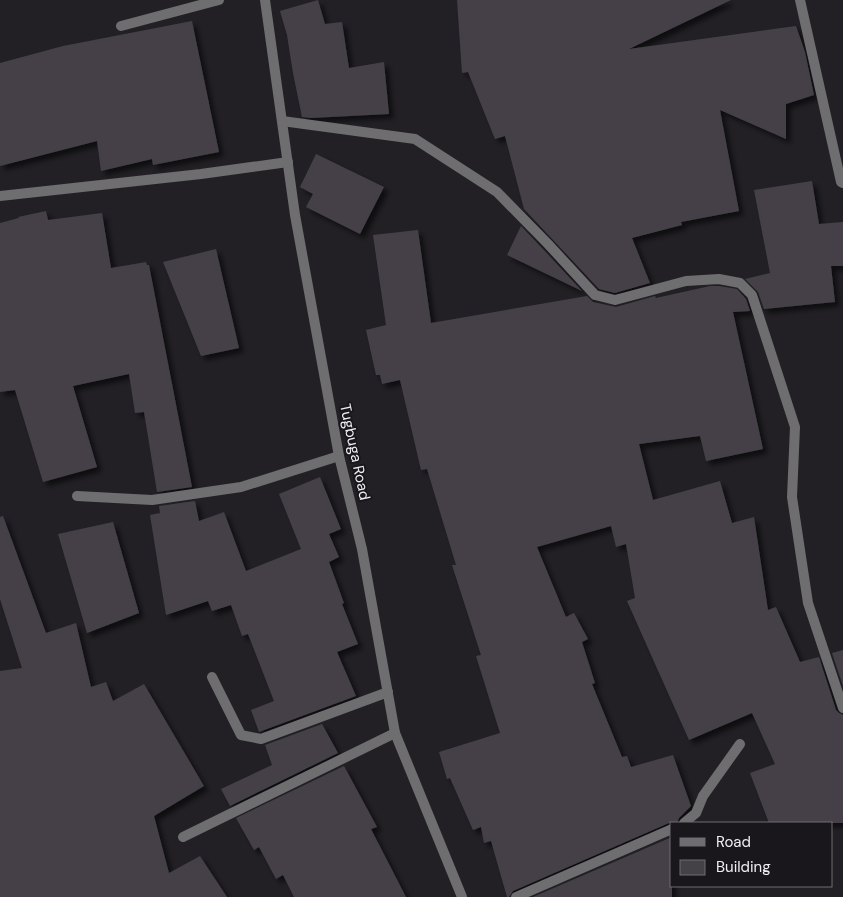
<svg xmlns="http://www.w3.org/2000/svg" width="843" height="897" font-family="'DM Sans',sans-serif">
  <style>
    .building { fill: #444147; filter: url(#shadow) }
    .lines { fill: none; stroke-linecap: round; stroke-linejoin: round }
    .lane { stroke: #6e6d70; stroke-width: 10 }
    .street { stroke: #6e6d70; stroke-width: 10 }
    .labels { text-anchor: middle; dominant-baseline: central; stroke-width: 4; stroke-linejoin: round; paint-order: stroke }
    .street-label { font-size: 15px; fill: #efeef2; stroke: #19171c }
  </style>
  <defs>
    <filter id="shadow"><feDropShadow dx="4.5" dy="4.5" stdDeviation="2.5" flood-color="#0009"/></filter>
  </defs>
  <rect width="100%" height="100%" fill="#222025"/>
  <g class="building">
    <path d="M318,0L325,24L342,22L349,68L384,62L389,114L311,118L302,117L293,73L287,35L280,11Z"/>
    <path d="M457,0H731L629,49L796,26L805,52L814,95L786,104V139L720,110L739,211L681,222L682,225L632,238L650,283L615,293L599,289L524,209L505,136L495,139L468,72L462,73Z"/>
    <path d="M192,21L219,152L153,165L152,159L101,171L97,141L0,166V63L63,46Z"/>
    <path d="M316,154L384,187L360,234L306,207L313,194L300,187Z"/>
    <path d="M812,181L819,224L843,222V266H831L835,302L764,309L758,292L745,279L770,273L754,190Z"/>
    <path d="M46,211L48,220L102,213L111,268L146,262L147,265H149L192,487L157,492L144,412L135,413L129,374L73,386L97,467L43,482L15,390L0,392V223L19,218L18,217Z"/>
    <path d="M521,226L543,249L582,291L507,255Z"/>
    <path d="M418,230L431,323L587,296L593,302L616,307L655,296L656,298L710,286H719L737,289L746,299L750,311L733,312L763,449L706,461L700,436L639,444L653,500L720,481L732,523L754,517L768,610L776,607L800,662L819,657L836,710L839,713L843,715V823H769L750,773L775,764L752,713L689,740L627,601L635,598L626,544L616,547L611,526L537,547L566,617L574,613L588,639L582,642L595,683L592,684L622,757L627,756L631,767L673,755L691,806L679,818L677,823H669L513,891L509,897H507L491,841L484,843L481,827L473,830L450,778L447,779L439,752L500,733L476,656L481,655L452,565H456L427,469L421,470L400,380L382,384L380,375H376L366,330L386,325L373,235Z"/>
    <path d="M216,249L239,348L201,356L163,262Z"/>
    <path d="M320,477L341,529L329,534L339,557L329,562L344,603L342,604L358,644L337,652L356,696L259,732L251,710L274,701L248,634L242,636L231,605L212,611L208,601L166,615L150,515L160,513L159,506L195,501L199,521L224,512L246,571L301,549L279,494Z"/>
    <path d="M3,516L46,633L76,623L91,687L106,682L113,701L144,684L204,786L154,816L169,873L200,856L227,897H0V671L22,668L0,599V517Z"/>
    <path d="M113,522L139,613L87,633L58,534Z"/>
    <path d="M843,650V686L832,653Z"/>
    <path d="M322,724L338,753L230,806L221,789L272,765L265,745Z"/>
    <path d="M344,766L377,827L371,829L406,897H294L283,875L276,879L259,847L254,850L236,818Z"/>
    <path d="M672,837V897H533Z"/>
  </g>
  <g class="lines">
    <path class="lane" d="M212,677L241,735L261,739L388,692"/>
    <g class="street">
      <path d="M265,0L295,215L339,456L362,549L395,733L462,897"/>
      <path d="M800,0L841,182L843,183"/>
      <path d="M121,26L219,0"/>
      <path d="M282,121L415,139L497,192L548,244L595,295L615,300L686,281L719,279L740,283L752,295L795,427L792,497L808,603L843,708"/>
      <path d="M0,196L201,174L288,162"/>
      <path d="M77,496L152,500L241,487L339,456"/>
      <path d="M684,823L696,813L703,796L740,744"/>
      <path d="M183,837L395,733"/>
      <path d="M516,897L672,829"/>
    </g>
  </g>
  <g class="labels">
    <g class="street-label">
      <text transform="translate(355 452) rotate(78)">Tugbuga Road</text>
    </g>
  </g>
  <rect x="670" y="822" width="162" height="65" fill="#19171c" stroke="#6f6d72"/>
  <rect x="680" y="838" width="25" height="8" fill="#6e6d70" stroke="#6f6d72"/>
  <text x="716" y="847" font-size="15" fill="#efeef2">Road</text>
  <rect x="680" y="860" width="25" height="15" fill="#444147" stroke="#6f6d72"/>
  <text x="716" y="872" font-size="15" fill="#efeef2">Building</text>
</svg>
